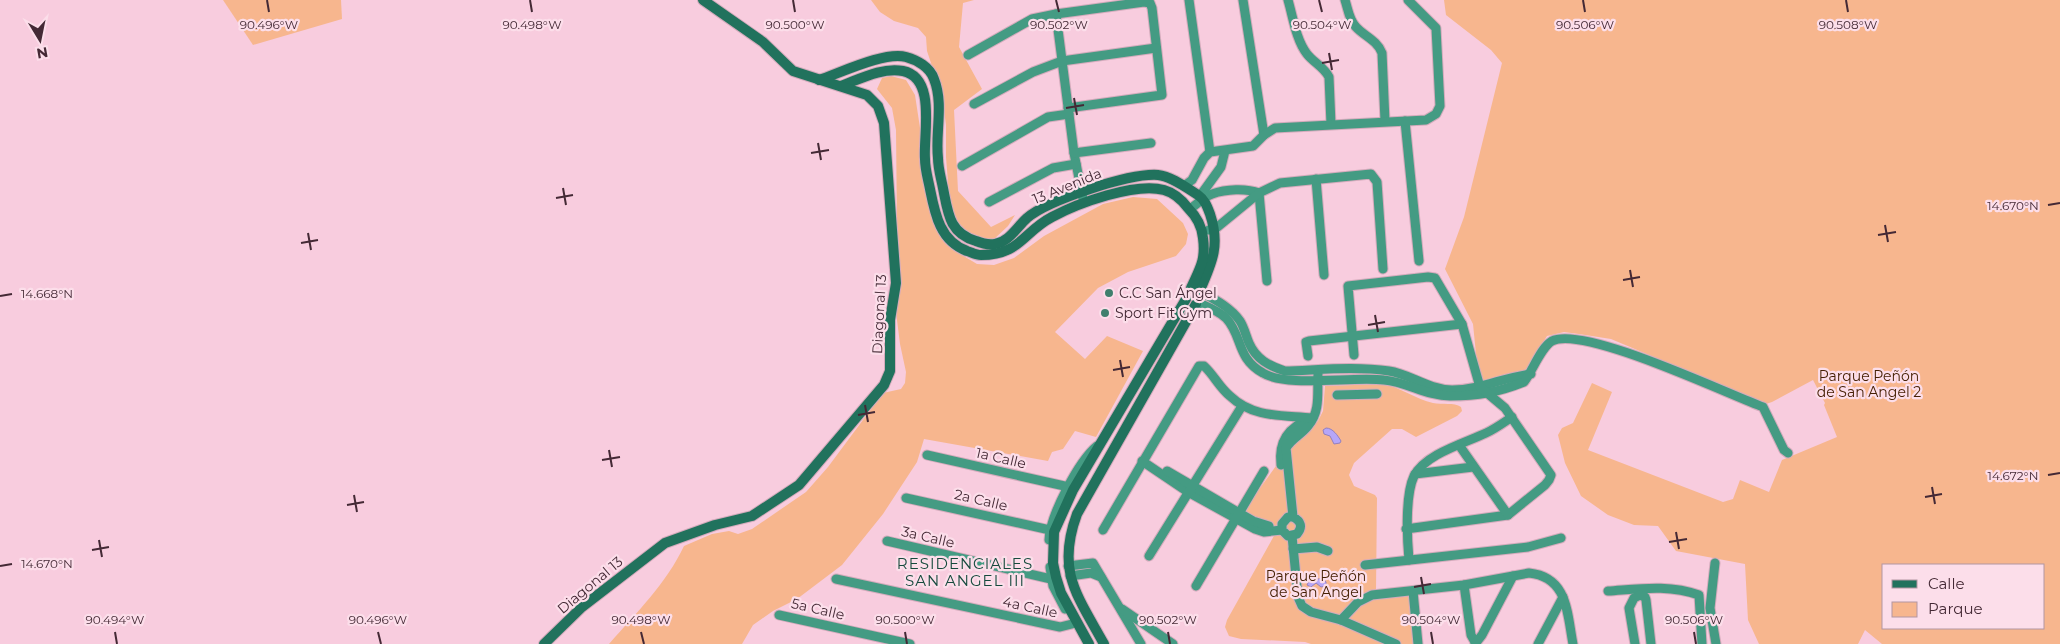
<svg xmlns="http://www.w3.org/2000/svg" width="2060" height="644" font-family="Montserrat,sans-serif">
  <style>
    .green { fill: #f7b68e; fill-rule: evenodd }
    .water { fill: #b6a6f8; stroke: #9480be }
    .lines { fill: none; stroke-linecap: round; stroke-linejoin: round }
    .street-casing { stroke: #d4abbc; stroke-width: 11 }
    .secondary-casing { stroke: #d4abbc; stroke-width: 12 }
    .street { stroke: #449b83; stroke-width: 9 }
    .secondary { stroke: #21725d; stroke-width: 10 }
    .ticks { fill: none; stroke: #442935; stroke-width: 2 }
    .poi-dot { fill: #407f6d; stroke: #fcdeea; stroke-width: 2 }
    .labels { text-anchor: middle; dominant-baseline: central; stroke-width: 4.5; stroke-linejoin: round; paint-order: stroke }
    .street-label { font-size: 14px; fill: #442935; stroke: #fcdeea }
    .poi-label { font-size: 14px; fill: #442935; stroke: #fcdeea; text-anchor: start }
    .park-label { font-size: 14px; fill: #462004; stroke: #fcdeea }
    .neighbourhood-label { font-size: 15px; letter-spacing: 1px; fill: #164a3d; stroke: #fcdeea }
    .ticks-label { font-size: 12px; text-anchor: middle; fill: #442935; stroke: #fcdeea; stroke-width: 4.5; stroke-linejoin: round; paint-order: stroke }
  </style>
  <rect width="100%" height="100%" fill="#f8ccde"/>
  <g class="green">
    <path d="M223,0H341L342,19L253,45Z"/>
    <path d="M871,0H974L963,3L959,47L982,89L954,110L958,191L991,227L1015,215L1008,226L992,241L971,237L958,223L950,208L946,157V125L942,96L927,51L926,37L918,28L894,21L880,12Z"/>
    <path d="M1444,0H2060V644H1882L1865,630L1858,644H1759L1748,620L1745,564L1676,551L1658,526L1634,525L1608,515L1581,496L1565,463L1558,435L1562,428L1573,423L1592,383L1612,392L1588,450L1723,502L1733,499L1740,480L1769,492L1782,460L1837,437L1824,405L1825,403L1813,380L1772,402L1766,404L1611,339L1579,334L1564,332L1547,336L1525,372L1479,384L1473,324L1445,269L1464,217L1502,63L1491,50L1446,15ZM1884,565H2044V628H1884Z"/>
    <path d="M891,76L906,80L915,95L934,220L941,237L957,252L977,264L994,265L1014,258L1044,236L1103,204L1133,197L1157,199L1183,223L1188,234L1186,244L1176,256L1128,272L1098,288L1055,332L1085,359L1107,336L1143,351L1096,437L1075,431L1063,449L1052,452L1048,461L924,439L917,462L883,514L842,565L797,599L773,611L753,625L742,644H609C637,612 666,584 684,546L712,534L729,531L738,534L752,529L806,492L828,467L883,393L901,389L905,383L906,372L900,344L896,312L901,280L897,227L896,130L892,108L877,89L882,78Z"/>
    <path d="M1384,384C1401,388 1416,399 1433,403C1442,405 1454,402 1461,407L1462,411L1457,416L1416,437L1402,429H1392L1354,463L1349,475L1354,486L1375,495L1377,498L1376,590L1409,591L1417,644H1311L1305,642L1241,639L1229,636L1225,627L1227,620L1275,534L1277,527L1246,513L1250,502L1289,448L1318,421L1323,411L1325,386Z"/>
  </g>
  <g class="water">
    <path d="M1326,428C1333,428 1338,436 1341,441L1340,443L1334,444L1330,436L1324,434L1323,430Z"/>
    <path d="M1323,578L1326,582V586L1321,587L1316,583L1311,587L1307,585L1309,581Z"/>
  </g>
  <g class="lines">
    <defs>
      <g id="street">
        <path d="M1189,0L1210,152"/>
        <path d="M1243,0L1264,135"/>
        <path d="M1288,0C1293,17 1296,40 1307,54C1313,62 1324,67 1329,77L1331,124"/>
        <path d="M1345,0C1348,9 1349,20 1356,27C1364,36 1377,40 1382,53L1385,121"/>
        <path d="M1056,14L1074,153L1083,199"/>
        <path d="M968,55L1032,19L1056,14L1144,2L1150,3L1152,8L1162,95L1068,108"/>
        <path d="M974,104L1033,72L1062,61L1156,48"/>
        <path d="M1405,121L1419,261"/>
        <path d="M1074,153L1151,143"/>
        <path d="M962,166L1048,117L1069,114"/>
        <path d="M1316,179L1324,275"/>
        <path d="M1184,186L1192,180L1204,158L1210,152L1253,146L1264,135L1275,128L1426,120L1436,114L1440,106L1436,28L1408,0"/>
        <path d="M1259,193L1267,281"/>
        <path d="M1200,196L1221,167L1225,151"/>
        <path d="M989,202L1053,168L1076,164"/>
        <path d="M1190,209C1197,204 1204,197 1212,194C1226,189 1246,188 1259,193"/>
        <path d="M1209,230L1215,229L1259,193L1280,183L1371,174L1377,182L1383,269"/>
        <path d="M1203,293C1216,300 1231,308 1240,321C1244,327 1246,336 1249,343C1256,359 1269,366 1285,371C1319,370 1355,366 1389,371C1410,374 1427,389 1452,390C1480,390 1504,377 1531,374"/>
        <path d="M1199,303C1208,307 1219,311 1226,318C1243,336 1236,358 1263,373C1287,388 1353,376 1384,380C1407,382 1427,396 1450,396C1478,396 1499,392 1524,382C1532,372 1541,347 1552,341C1583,325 1725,393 1763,407L1784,450L1788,453"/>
        <path d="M1354,355L1348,286L1428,277L1435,278L1462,324L1480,387L1505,408L1551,475L1549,480L1545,485L1508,515L1406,529"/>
        <path d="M1308,356L1306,342L1309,341L1462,324"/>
        <path d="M1337,395L1377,394"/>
        <path d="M1459,445L1508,515"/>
        <path d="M927,455L1069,487"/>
        <path d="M1142,461L1188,492L1255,529L1264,532L1282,530"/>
        <path d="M1281,465C1278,441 1290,426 1312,418"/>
        <path d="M1167,471L1253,521L1269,526"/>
        <path d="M1415,474L1473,467"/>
        <path d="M906,498L1050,530"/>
        <path d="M1293,517H1288L1282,524V530L1288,536L1297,534C1303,527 1301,521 1293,517L1286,448C1292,438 1301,435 1308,426C1321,411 1317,392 1318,374"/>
        <path d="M1103,530L1199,366H1204C1214,375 1219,387 1230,396C1253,418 1282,415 1312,418"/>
        <path d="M1292,536L1298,597L1302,606L1311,612L1341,620L1396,644"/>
        <path d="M1049,540C1050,515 1079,461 1097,446"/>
        <path d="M887,541L1051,579"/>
        <path d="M1293,549L1317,547L1328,551"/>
        <path d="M1149,556L1242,406"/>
        <path d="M1409,560C1407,538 1405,495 1414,476C1425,454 1465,443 1486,433C1495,429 1503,423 1512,417"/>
        <path d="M1715,563L1710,608L1716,644"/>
        <path d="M1365,565L1528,547L1561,538"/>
        <path d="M1068,566L1093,563L1141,644"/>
        <path d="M1050,567L1053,586L1065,609"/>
        <path d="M1070,576L1091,573L1101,577"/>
        <path d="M836,579L1060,627L1072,624"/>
        <path d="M1464,585L1471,635L1475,642"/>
        <path d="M1196,586L1264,471"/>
        <path d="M1413,591L1418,644"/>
        <path d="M1608,591C1638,589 1669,584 1699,595L1702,644"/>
        <path d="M1122,609L1173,644"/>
        <path d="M779,615L910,644"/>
        <path d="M1341,620L1358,602L1372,595L1464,585L1529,573C1568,577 1567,613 1573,644"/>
        <path d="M1475,644L1482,635L1513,576"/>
        <path d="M1538,644L1563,597"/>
        <path d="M1635,644L1629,608L1634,598L1640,595L1645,597L1646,600L1651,644"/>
      </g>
      <g id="secondary">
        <path d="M819,80C840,73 885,51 906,57C917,60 930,67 934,79C944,104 935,133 938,158C938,168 941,178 943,188C948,213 949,233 976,241C981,243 989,245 995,244C1009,242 1017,227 1027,218C1048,200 1130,173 1158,175C1171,176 1187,188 1198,195C1205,200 1207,206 1210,214C1220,244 1213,261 1200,290"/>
        <path d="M841,86C860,79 882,67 903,71C937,78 923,135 925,159C925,169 928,179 930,189C935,214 940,241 967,251C971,252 976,255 981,255C1020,255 1023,232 1052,217C1078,203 1136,182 1164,190C1175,193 1182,200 1188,208C1196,216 1202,226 1203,238C1206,260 1200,268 1191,288"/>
        <path d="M544,644L582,607L665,543L715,525L752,516L799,485L884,385L890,371V320L896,283L884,123L878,106L867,95L793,71L763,42L703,0"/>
        <path d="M1089,644L1061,593L1056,577L1053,563L1054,532L1073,490L1186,299"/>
        <path d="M1104,644C1077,595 1056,571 1077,514L1196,304"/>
      </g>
    </defs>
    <use href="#street" class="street-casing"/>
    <use href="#secondary" class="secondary-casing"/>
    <use href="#street" class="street"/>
    <use href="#secondary" class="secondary"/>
  </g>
  <path class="ticks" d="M267,0L269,12M530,0L532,12M793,0L795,12M1056,0L1059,12M1319,0L1322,12M1583,0L1585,12M1846,0L1848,12M1329,53L1332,70M1322,63L1339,60M1074,98L1077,115M1066,108L1084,105M818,143L821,160M811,153L829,150M563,188L566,205M556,198L573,195M2048,205L2060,203M1885,225L1888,242M308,233L311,250M1878,235L1896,232M301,243L318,240M1630,270L1633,287M1623,280L1640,277M0,296L12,294M1375,315L1378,332M1368,325L1385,322M1120,360L1123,377M1113,370L1130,367M865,405L868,422M858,415L875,412M609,450L612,467M602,460L620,457M2048,475L2060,473M1932,487L1935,504M354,495L357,512M1925,497L1942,494M347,505L364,502M1676,532L1679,549M99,540L102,557M1669,542L1687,539M92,550L109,547M0,566L12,564M1421,577L1424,594M1414,587L1431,584M115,632L117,644M378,632L381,644M641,632L644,644M905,632L907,644M1168,632L1170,644M1431,632L1433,644M1694,632L1696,644"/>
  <g class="poi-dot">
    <circle cx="1109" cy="293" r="5"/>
    <circle cx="1105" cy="313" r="5"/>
  </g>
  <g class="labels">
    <g class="street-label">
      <text transform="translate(1067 186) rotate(-22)">13 Avenida</text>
      <text transform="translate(879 314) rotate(-87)">Diagonal 13</text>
      <text transform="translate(1001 458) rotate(13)">1a Calle</text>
      <text transform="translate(981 500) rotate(13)">2a Calle</text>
      <text transform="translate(928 537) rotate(13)">3a Calle</text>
      <text transform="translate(590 585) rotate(-40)">Diagonal 13</text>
      <text transform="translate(1030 607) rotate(12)">4a Calle</text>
      <text transform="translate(818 609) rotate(13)">5a Calle</text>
    </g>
    <g class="poi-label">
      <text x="1119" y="293">C.C San Ángel</text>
      <text x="1115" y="313">Sport Fit Gym</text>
    </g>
    <g class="park-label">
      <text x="1869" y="376">Parque Peñón<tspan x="1869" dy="16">de San Angel 2</tspan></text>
      <text x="1316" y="576">Parque Peñón<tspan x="1316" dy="16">de San Angel</tspan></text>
    </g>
    <g class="neighbourhood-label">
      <text x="965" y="563">RESIDENCIALES<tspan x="965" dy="17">SAN ANGEL III</tspan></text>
    </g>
  </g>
  <g class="ticks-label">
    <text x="269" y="29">90.496°W</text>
    <text x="532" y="29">90.498°W</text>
    <text x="795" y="29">90.500°W</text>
    <text x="1059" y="29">90.502°W</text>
    <text x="1322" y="29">90.504°W</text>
    <text x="1585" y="29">90.506°W</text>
    <text x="1848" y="29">90.508°W</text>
    <text x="2013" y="210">14.670°N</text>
    <text x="47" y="298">14.668°N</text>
    <text x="2013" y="480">14.672°N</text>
    <text x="47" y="568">14.670°N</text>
    <text x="115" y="624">90.494°W</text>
    <text x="378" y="624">90.496°W</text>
    <text x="641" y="624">90.498°W</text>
    <text x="905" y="624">90.500°W</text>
    <text x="1168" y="624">90.502°W</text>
    <text x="1431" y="624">90.504°W</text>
    <text x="1694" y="624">90.506°W</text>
  </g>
  <rect x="1882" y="564" width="162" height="65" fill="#fcdeea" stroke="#b296a2"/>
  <rect x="1892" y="580" width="25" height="8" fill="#21725d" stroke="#b296a2"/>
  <text x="1928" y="589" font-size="15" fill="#442935">Calle</text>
  <rect x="1892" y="602" width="25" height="15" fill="#f7b68e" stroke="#b296a2"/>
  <text x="1928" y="614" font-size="15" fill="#442935">Parque</text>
  <g transform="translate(40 40) rotate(170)" stroke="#fcdeea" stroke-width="4" paint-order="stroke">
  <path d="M0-4L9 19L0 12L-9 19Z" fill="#442935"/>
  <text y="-8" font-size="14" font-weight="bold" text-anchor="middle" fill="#442935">N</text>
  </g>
</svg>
